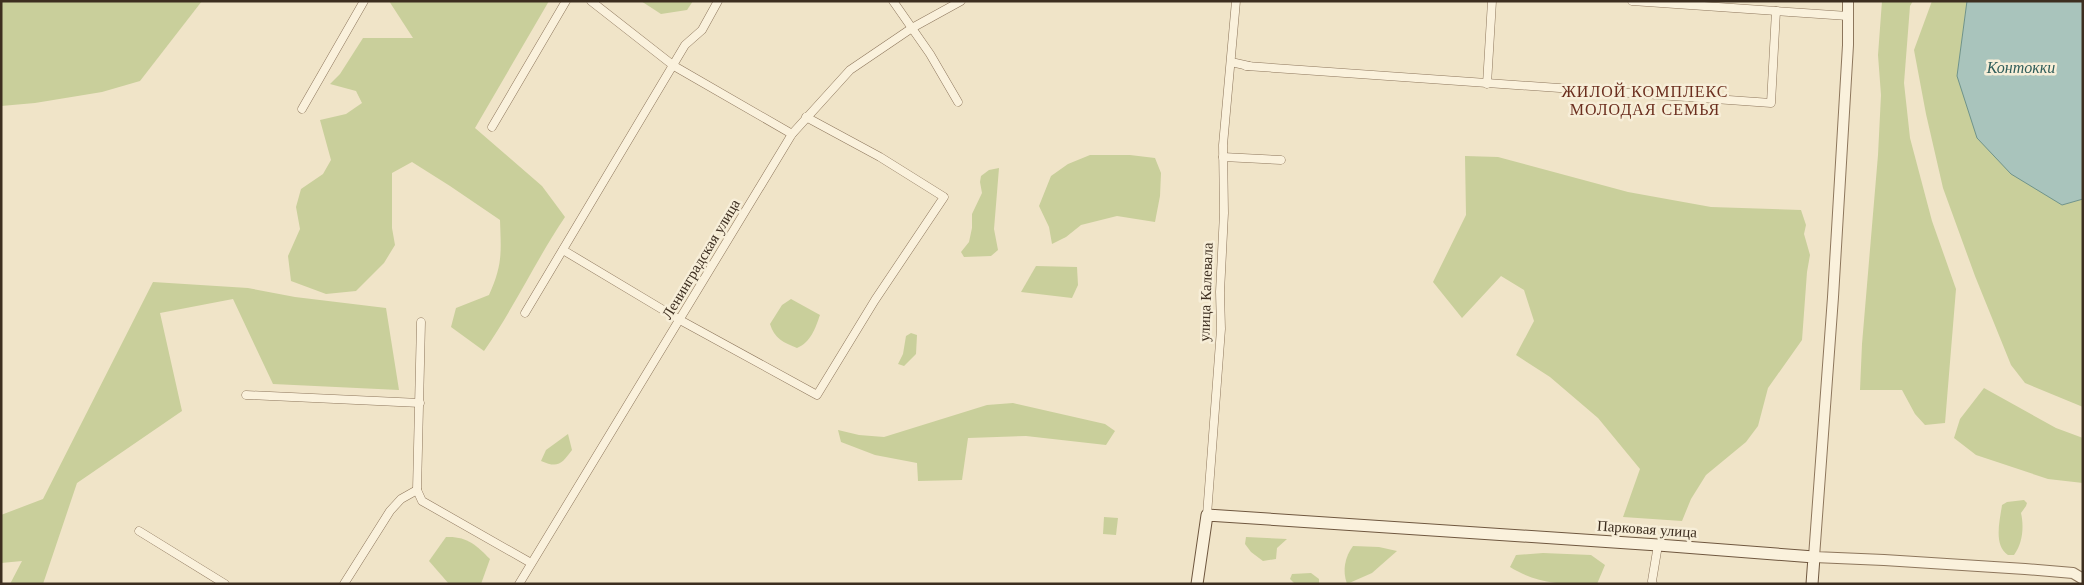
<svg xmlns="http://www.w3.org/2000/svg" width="2084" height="585" font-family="'Times New Roman',serif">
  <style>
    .green { fill: #c9cf9b }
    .water { fill: #a9c4bc; stroke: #6f938a }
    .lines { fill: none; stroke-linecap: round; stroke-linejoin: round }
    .minor-casing { stroke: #8d765c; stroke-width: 9 }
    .tertiary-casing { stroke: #8d765c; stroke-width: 12 }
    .secondary-casing { stroke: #6f573f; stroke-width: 13 }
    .minor { stroke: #faf1dc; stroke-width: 8 }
    .tertiary { stroke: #faf1dc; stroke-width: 10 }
    .secondary { stroke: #faf1dc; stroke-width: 11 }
    .labels { text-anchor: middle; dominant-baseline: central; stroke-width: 5; stroke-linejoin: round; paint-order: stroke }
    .street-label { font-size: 15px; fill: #3d2e20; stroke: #f7eed8 }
    .water-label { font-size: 16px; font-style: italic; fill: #2f5d5a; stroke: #f7eed8 }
    .neighbourhood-label { font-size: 16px; letter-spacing: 1px; fill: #6b2e1e; stroke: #f7eed8 }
  </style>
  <rect width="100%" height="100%" fill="#f0e4c8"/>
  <g class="green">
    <path d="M1,1H202L140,81L102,92L35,103L1,106Z"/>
    <path d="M389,1H549L475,128L542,186L565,217C536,260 514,308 484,351L451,327L456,308L489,295C503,264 501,252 500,220L450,186L412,162L392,173V228L395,245L384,263L356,291L326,294L291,281L288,256L300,229L296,207L301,189L323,174L331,160L320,120L346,114L362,103L356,91L330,84L340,74L363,38H413Z"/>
    <path d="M641,1H693L687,10L661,14Z"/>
    <path d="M1882,1H1913L1910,6L1904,83L1910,138L1932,221L1956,289L1945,423L1925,425L1915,414L1902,390H1860L1862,344L1878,155L1881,95L1878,55Z"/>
    <path d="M1932,1H1967L1957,76L2062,205L2083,199V407L2025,383L2011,365L1975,276L1943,188L1926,114L1914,50Z"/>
    <path d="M1090,155H1130L1155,158L1161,173L1160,196L1155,222L1117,216L1081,225L1066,237L1052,244L1049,227L1039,206L1051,176L1068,164Z"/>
    <path d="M1465,156L1498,157L1628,192L1711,207L1801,210L1806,225L1804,234L1810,255L1807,272L1802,340L1768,388L1758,426L1746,442L1706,475L1691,499L1682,521L1623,517L1640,469L1598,418L1550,377L1516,355L1534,321L1524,290L1501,276L1462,318L1433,282L1466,215Z"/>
    <path d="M999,168L994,229L998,250L991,256L964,257L961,252L969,242L972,228V214L982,193L980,182L981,176L989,170Z"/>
    <path d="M1036,266L1077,267L1078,285L1072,298L1021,292Z"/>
    <path d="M153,282L248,288L295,297L386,308L399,390L273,384L233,299L160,313L182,411L77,483L43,584H10L22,561L1,563V515L43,499Z"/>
    <path d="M791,299L820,315C815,329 811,342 797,348C784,343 774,338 770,324L782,305Z"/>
    <path d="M911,333L917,335L916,354L904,366L898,364L903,354L906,336Z"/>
    <path d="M1984,388L2056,428L2083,438V483L2048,479L1976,455L1954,438L1960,419Z"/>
    <path d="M1013,403L1105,424L1115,431L1106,445L1026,436L968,438L962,480L918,481L917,463L875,455L841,442L838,430L859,435L884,437L987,405Z"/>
    <path d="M568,434L572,450C562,463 559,469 541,461L546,450Z"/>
    <path d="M2024,500L2027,503L2026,506L2021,513C2024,526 2023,543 2014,555H2008C1993,545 2000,520 2002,505L2007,502Z"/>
    <path d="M1104,517L1118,518L1116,535L1103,534Z"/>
    <path d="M446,537C467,536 476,545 490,559L481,584H449L429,561Z"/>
    <path d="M1246,537L1287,539L1277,548L1276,559L1263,561L1251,552L1245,544Z"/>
    <path d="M1353,546L1379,547L1397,551L1372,573L1347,584C1342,570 1345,557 1353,546Z"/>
    <path d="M1543,553L1591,555L1605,565L1597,584C1563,584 1539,585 1510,567L1516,555Z"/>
    <path d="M1311,573L1319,579V584H1295L1290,579L1292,574Z"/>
  </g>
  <path class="water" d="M1967,1H2083V199L2062,205L2011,174L1977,138L1957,76Z"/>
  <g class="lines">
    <defs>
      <g id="minor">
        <path d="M591,1L674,66L792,134"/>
        <path d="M893,1L930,54L958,102"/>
        <path d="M1632,1L1848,16"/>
        <path d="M1231,62L1249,66"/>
        <path d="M1246,66L1771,103L1776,11"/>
        <path d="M1487,84L1492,1"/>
        <path d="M302,109L364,1"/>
        <path d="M492,127L566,1"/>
        <path d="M1223,157L1281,160"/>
        <path d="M563,250L680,320L817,395L875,300L944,197L880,157L806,117"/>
        <path d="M525,313L685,45L702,30L718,1"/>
        <path d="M421,322L417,490L422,501L531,563"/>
        <path d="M246,395L420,403"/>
        <path d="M1207,515L1221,329L1220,292L1224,213L1223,145L1236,1"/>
        <path d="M139,531L225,584"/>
        <path d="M344,584L390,511L401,499L417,490"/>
        <path d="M519,584L792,134L850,70L912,28L961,1"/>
        <path d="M1653,584L1652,581L1658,545"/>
      </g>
      <path id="tertiary" d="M1848,1V45L1833,297L1814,557L1884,560L2025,569L2073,573L2083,579"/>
      <path id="secondary" d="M1197,584L1207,515L1658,545L1814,557L1812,584"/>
    </defs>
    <use href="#minor" class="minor-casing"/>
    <use href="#tertiary" class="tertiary-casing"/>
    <use href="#secondary" class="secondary-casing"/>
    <use href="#minor" class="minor"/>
    <use href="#tertiary" class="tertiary"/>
    <use href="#secondary" class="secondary"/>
  </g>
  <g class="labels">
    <g class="street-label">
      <text transform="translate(701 259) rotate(-59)">Ленинградская улица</text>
      <text transform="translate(1206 292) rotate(-88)">улица Калевала</text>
      <text transform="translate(1647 529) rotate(4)">Парковая улица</text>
    </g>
    <g class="water-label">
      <text x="2021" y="67">Контокки</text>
    </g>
    <g class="neighbourhood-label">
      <text x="1645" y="91">ЖИЛОЙ КОМПЛЕКС<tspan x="1645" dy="18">МОЛОДАЯ СЕМЬЯ</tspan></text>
    </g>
  </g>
  <rect width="2084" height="585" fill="none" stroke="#3d2e20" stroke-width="5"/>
</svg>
